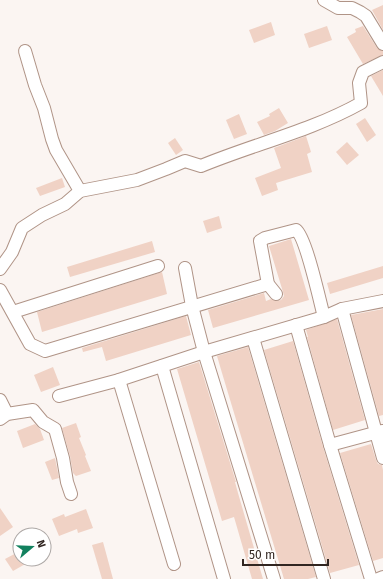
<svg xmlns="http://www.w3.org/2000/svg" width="383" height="579" font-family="'Fira Sans',sans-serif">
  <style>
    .building { fill: #f0d2c5 }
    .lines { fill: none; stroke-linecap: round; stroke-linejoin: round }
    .minor-casing { stroke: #b09487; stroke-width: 14 }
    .minor { stroke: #fff; stroke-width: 12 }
  </style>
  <rect width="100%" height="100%" fill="#fbf5f2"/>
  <g class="building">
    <path d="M383,5V30L372,10Z"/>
    <path d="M271,22L275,35L254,43L249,30Z"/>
    <path d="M327,26L332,40L309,48L304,34Z"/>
    <path d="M363,26L377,48L383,51V55L363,64L347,37L356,32L355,29Z"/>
    <path d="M383,70V96L371,76Z"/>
    <path d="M279,108L288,123L275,131L264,135L257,122L270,116L269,114Z"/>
    <path d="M239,114L247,134L234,139L226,120Z"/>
    <path d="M365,118L376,135L367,142L356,124Z"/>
    <path d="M306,136L311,152L307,154L312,172L276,183L278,190L262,196L255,178L281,168L274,148Z"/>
    <path d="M175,138L183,150L176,155L168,143Z"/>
    <path d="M347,142L359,155L347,165L336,152Z"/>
    <path d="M62,178L65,187L40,196L36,188Z"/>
    <path d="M219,216L222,228L207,233L203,221Z"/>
    <path d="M291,239L309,300L213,328L208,310L264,293L266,301L271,299L277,301L281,300L284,296L283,292L269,246Z"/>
    <path d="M152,241L155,252L70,277L67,267Z"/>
    <path d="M383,266V278L330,294L327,283Z"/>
    <path d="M162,272L167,294L42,332L37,312Z"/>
    <path d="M383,309V415L379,416L351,315Z"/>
    <path d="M186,316L191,335L106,361L102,347L83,352L82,348Z"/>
    <path d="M337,319L365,420L333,430L307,337H308L306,330Z"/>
    <path d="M293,341L323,447L359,565L330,573L264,350Z"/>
    <path d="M248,347L316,577L308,579H284L222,373L217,356Z"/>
    <path d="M199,362L236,482H235L238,493L263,579H252L234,517L222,521L177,369Z"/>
    <path d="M53,367L60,385L41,392L34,375Z"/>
    <path d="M76,423L81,437L79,438L86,455L85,456L91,471L76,476L73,473L70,456L62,428Z"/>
    <path d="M35,424L40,429L44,440L23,448L17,431Z"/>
    <path d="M371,444L376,460L378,464L382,465L383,470V558L373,561L340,453Z"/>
    <path d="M55,458L59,478L52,480L45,462Z"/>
    <path d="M0,508L13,527L0,536Z"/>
    <path d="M86,509L93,528L78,533L77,529L59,536L52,519L64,514L65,517Z"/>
    <path d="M103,542L106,553L113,579H102L92,545Z"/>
    <path d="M20,551V559H34L13,571L5,559Z"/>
  </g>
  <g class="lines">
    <defs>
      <g id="minor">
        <path d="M324,0L338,8H352L360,12L366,16L383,44"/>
        <path d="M25,51L35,85L44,108L52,139L56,150L80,191"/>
        <path d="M185,268L192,306L204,352L274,579"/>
        <path d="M0,269L12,252L22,228L42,215L65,204L80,191L137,180L166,169L185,161L201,166C254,144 311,131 361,103L359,83L363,72L383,62"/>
        <path d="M0,290L30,344L45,351L268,284"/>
        <path d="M276,294L268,284L260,241L265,238L296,230C306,237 320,302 324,317"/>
        <path d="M342,309L383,458"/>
        <path d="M13,312L158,266"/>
        <path d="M296,325L330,445L371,579"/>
        <path d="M253,338L324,579"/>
        <path d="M162,366L224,579"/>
        <path d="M119,380L174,564"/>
        <path d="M59,396L119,380L204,352L324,317L342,309L383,301"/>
        <path d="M0,400L7,414"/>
        <path d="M0,419L7,414L33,410L43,422L55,429L63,458L67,482L71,494"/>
        <path d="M330,445L382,431"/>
        <path d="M378,579L383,577"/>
      </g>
    </defs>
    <use href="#minor" class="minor-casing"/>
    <use href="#minor" class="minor"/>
  </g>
  <g transform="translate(32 547) rotate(71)"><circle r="19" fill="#ffffff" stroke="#ada8a6"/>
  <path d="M0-3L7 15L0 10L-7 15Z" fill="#12815e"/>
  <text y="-6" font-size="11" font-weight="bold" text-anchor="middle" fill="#312621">N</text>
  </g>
  <path d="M243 559v6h85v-6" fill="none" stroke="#312621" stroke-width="2"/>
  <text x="249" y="559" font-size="12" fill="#312621" stroke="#ffffff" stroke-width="3" paint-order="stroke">50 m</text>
</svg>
